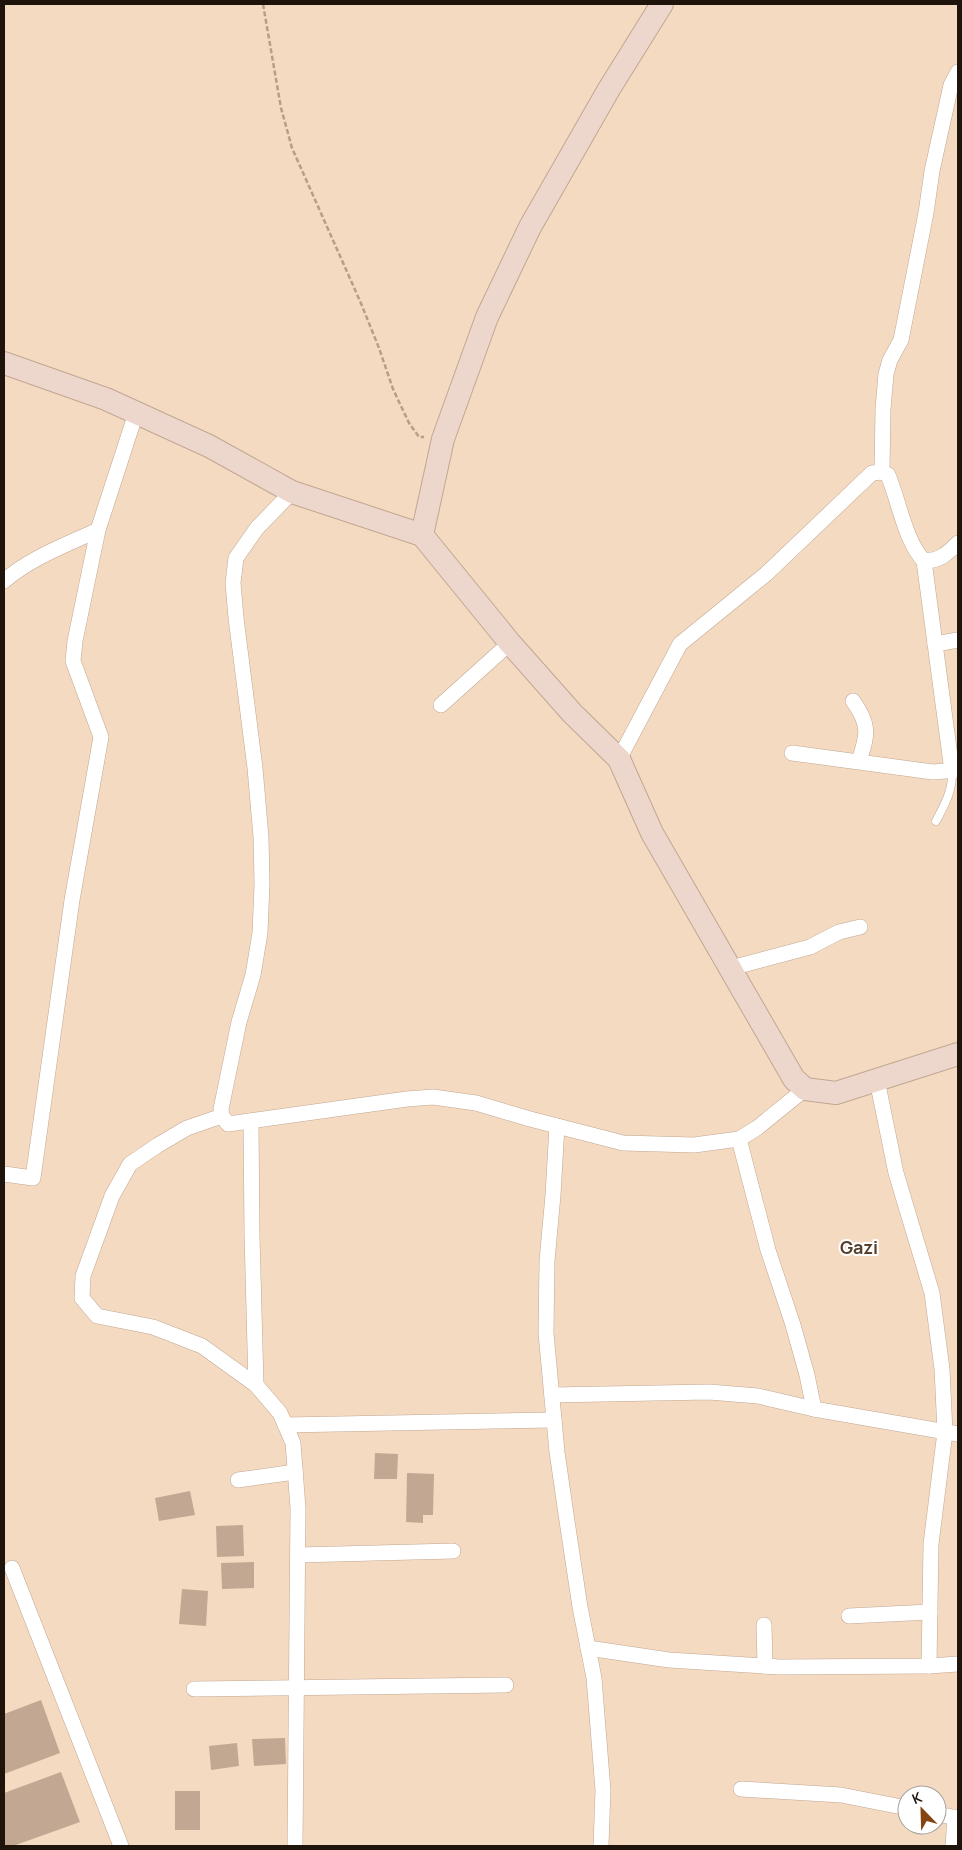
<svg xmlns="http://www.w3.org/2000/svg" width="962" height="1850" font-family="Manrope,sans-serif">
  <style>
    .building { fill: #c2a892 }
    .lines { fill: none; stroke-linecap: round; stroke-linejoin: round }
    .lane-casing { stroke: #c1a791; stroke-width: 9 }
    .street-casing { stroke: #c1a791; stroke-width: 16 }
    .secondary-casing { stroke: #c1a791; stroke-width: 24 }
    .path { stroke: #b49f8b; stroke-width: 2.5; stroke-dasharray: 5 2.5; stroke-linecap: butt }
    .lane { stroke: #fff; stroke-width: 8 }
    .street { stroke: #fff; stroke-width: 15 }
    .secondary { stroke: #edd6cb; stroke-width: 22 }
    .labels { text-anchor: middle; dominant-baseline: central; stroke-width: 4; stroke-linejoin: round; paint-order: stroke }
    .district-label { font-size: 18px; font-weight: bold; fill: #553f2c; stroke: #fff }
  </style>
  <rect width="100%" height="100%" fill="#f5dac2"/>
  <g class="building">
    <path d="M375,1453L398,1454L397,1479H374Z"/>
    <path d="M407,1473L434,1474L433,1515H423V1523L406,1522Z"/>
    <path d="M190,1491L195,1515L159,1521L155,1498Z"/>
    <path d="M243,1525L244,1556L217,1557L216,1526Z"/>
    <path d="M254,1562V1588L222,1589L221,1563Z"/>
    <path d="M182,1589L208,1591L206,1626L179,1624Z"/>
    <path d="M41,1700L60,1753L4,1774V1714Z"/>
    <path d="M285,1738L286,1764L254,1766L252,1739Z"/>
    <path d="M237,1743L239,1766L211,1770L209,1746Z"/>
    <path d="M61,1772L80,1822L13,1846H4V1793Z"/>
    <rect x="175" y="1791" width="25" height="39"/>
  </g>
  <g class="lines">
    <defs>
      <path id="lane" d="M936,821C945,804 953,790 952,771"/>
      <g id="street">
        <path d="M882,472L883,409L886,374L890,360L901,340L926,213L932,171L951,85L958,72"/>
        <path d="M292,492L257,528L236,558L233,583L236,618L255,768L261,837L262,884L260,933L253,975L239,1022L221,1109L222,1116L228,1124L407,1099L433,1097L476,1103L530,1119L623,1143L694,1145L739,1139L757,1128L805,1089"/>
        <path d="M924,561L952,771"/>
        <path d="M4,581C30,558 66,545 98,530"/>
        <path d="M935,644L958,640"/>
        <path d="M853,701C870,725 868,734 859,761"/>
        <path d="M441,705L510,643"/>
        <path d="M792,753L933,772L958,770"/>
        <path d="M619,759L680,644L766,574L872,473L882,472L888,475C899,501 905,541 924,561C940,561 948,553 958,543"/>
        <path d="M731,968L810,947L839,932L860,927"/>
        <path d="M877,1080L896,1173L932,1293L942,1369L945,1432L931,1544L929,1666"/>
        <path d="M222,1116L187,1128L158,1145L130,1164L112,1196L83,1276L82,1298L97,1316L153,1327L202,1346L256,1385L280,1413L293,1443L298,1508L295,1846"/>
        <path d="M251,1121L252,1235L256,1385"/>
        <path d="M557,1126L553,1195L547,1261L546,1333L557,1452L567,1521L580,1607L594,1678L603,1790L601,1846"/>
        <path d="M739,1139L768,1250L793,1325L807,1375L814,1409"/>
        <path d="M4,1174L33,1178L72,900L101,737L73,661L75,641L98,530L136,413"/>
        <path d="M552,1395L709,1392L758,1396L814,1409L958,1434"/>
        <path d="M285,1425L554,1420"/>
        <path d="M238,1480L295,1472"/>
        <path d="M298,1555L453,1551"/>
        <path d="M12,1568L121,1846"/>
        <path d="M849,1616L930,1612"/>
        <path d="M764,1625L765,1666"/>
        <path d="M588,1648L669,1660L780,1667L929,1666L958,1664"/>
        <path d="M194,1689L506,1685"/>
        <path d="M741,1789L841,1795L907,1808"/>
        <path d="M937,1814L958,1818"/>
        <path d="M953,1846L955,1817"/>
      </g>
      <g id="secondary">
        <path d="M4,363L106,399L209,446L292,492L422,535L510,643L572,713L619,759L652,833L794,1079L805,1089L836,1093L958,1054"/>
        <path d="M422,535L443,439L487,317L530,227L609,89L662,4"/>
      </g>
    </defs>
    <use href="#lane" class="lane-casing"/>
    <use href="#street" class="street-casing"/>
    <use href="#secondary" class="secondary-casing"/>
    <path class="path" d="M263,4L281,108L292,148L360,301L379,348L393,389L409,423L419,437H424"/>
    <use href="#lane" class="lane"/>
    <use href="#street" class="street"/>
    <use href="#secondary" class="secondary"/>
  </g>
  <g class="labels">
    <g class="district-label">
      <text x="859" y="1247">Gazi</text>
    </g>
  </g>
  <rect width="962" height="1850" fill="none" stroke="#1e140c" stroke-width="10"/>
  <g transform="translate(922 1810) rotate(337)"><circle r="24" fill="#ffffff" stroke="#a5a19e"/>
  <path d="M0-4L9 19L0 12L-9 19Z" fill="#864510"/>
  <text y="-8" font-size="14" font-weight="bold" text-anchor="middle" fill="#1e140c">K</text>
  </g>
</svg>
